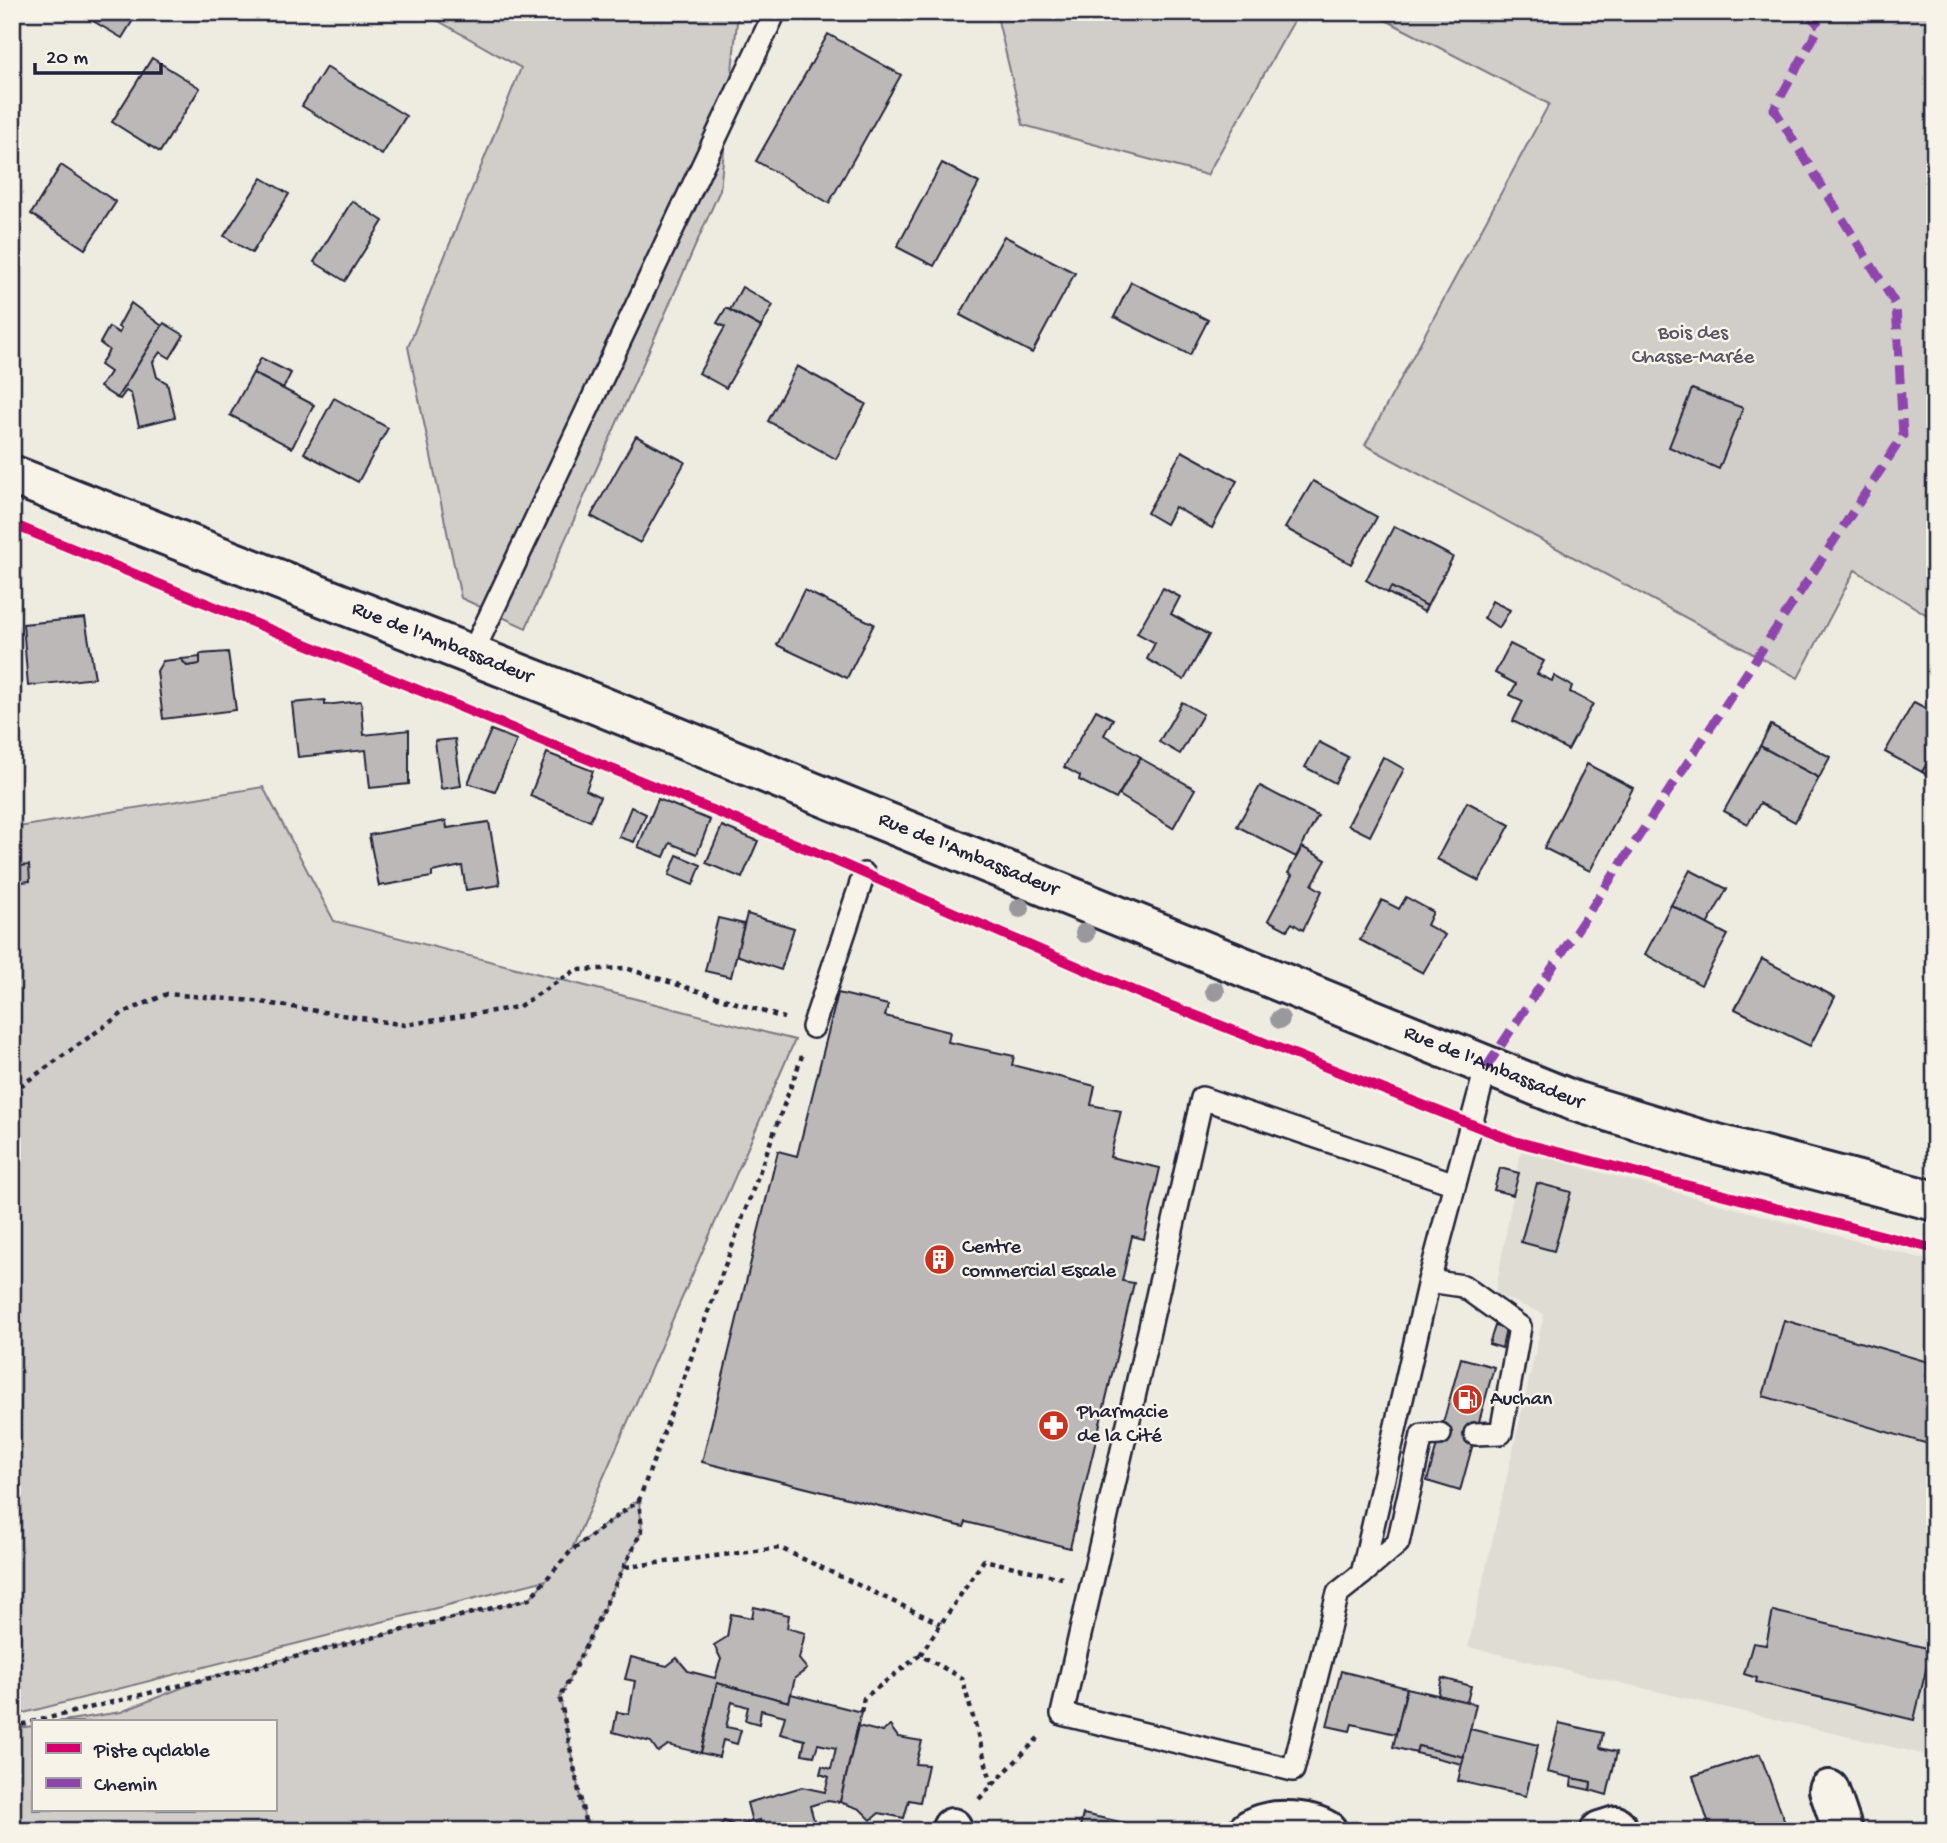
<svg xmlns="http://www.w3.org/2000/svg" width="1947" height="1843" font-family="'Gochi Hand',sans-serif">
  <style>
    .built { fill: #dfdcd4 }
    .green { fill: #d1cdc9; stroke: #7a7882; stroke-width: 2 }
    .building { fill: #bbb8b7; stroke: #22223b; stroke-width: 2 }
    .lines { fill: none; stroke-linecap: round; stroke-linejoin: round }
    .lane-casing { stroke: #22223b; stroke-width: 26 }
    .street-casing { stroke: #22223b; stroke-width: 44 }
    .secondary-casing { stroke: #22223b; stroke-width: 44 }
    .path { stroke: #22223b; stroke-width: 4.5; stroke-dasharray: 5 5; stroke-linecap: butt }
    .lane { stroke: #f7f3e8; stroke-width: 21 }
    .street { stroke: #f7f3e8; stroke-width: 38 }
    .secondary { stroke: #f7f3e8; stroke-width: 38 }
    .quiet { stroke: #8e44ad; stroke-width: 9; stroke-dasharray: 18 9; stroke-linecap: butt }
    .cycleway-casing { stroke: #f7f3e8; stroke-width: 15 }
    .cycleway { stroke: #d6006c; stroke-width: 10 }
    .tree { fill: #9b989d }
    .labels { text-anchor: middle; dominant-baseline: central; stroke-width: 5; stroke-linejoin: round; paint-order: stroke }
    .park-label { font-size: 21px; fill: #575566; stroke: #f7f3e8 }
    .street-label { font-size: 21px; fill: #22223b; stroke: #f7f3e8 }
    .poi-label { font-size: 21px; fill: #22223b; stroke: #f7f3e8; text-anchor: start }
  </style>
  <rect width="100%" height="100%" fill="#eeebe1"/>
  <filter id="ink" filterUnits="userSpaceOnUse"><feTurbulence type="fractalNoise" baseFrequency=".0143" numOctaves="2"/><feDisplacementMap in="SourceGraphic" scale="14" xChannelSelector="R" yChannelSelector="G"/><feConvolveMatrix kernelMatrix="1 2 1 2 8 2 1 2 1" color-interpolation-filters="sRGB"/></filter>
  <g filter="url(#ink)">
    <path class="built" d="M1521,1151L1935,1262V1757L1468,1647L1544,1314L1495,1294Z"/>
    <g class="green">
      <path d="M423,12H738L720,190L526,628L461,598L408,347L521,68Z"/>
      <path d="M996,12H1299L1207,175L1023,125Z"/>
      <path d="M1370,12H1935V620L1855,570L1798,678L1365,445L1549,104Z"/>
      <path d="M263,787L334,921L795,1040L572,1549L639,1500L642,1530L560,1698L587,1831H12V1729L33,1726V1810H275V1722H56L121,1712L206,1678L529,1599L546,1580L20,1714L12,1708V828Z"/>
    </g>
    <g class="building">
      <path d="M99,12H138L122,38L93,21Z"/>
      <path d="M828,34L901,75L829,203L756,161Z"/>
      <path d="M152,58L200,88L160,152L112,122Z"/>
      <path d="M326,67L406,116L382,155L302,106Z"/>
      <path d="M942,163L979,183L934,266L897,247Z"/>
      <path d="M61,165L116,202L85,249L31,214Z"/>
      <path d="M262,178L289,194L252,253L224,236Z"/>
      <path d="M352,201L383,221L345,281L314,262Z"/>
      <path d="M1004,236L1075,273L1032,353L960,315Z"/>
      <path d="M1131,282L1208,320L1190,355L1114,317Z"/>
      <path d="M742,287L773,305L761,327L730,310Z"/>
      <path d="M131,303L162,326L117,398L100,387L110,372L100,365L109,350L100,343L109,327L119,333L121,329L118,327Z"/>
      <path d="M726,308L761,327L726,388L699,373L725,327L717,323Z"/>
      <path d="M164,323L184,335L170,358L160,352L153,362L157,377L167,383L175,417L139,426L131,394L126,391L120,399L117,398Z"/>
      <path d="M261,358L291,373L283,389L253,373Z"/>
      <path d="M797,366L866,404L836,459L768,421Z"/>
      <path d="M253,373L314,405L292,448L230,415Z"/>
      <path d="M1692,389L1743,408L1719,469L1669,447Z"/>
      <path d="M334,398L388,428L358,482L304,453Z"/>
      <path d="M636,436L685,462L640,543L591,516Z"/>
      <path d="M1182,451L1237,481L1212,528L1175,507L1166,524L1147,513Z"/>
      <path d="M1313,481L1377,517L1351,564L1285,528Z"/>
      <path d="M1394,526L1453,557L1427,606L1391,587L1388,593L1366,580Z"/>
      <path d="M1391,587L1427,606L1424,612L1388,593Z"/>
      <path d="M1163,588L1180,597L1171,614L1209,635L1184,680L1147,659L1155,643L1137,633Z"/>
      <path d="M804,590L874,624L847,678L777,645Z"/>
      <path d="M1492,601L1510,610L1499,628L1484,618Z"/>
      <path d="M85,618L95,678L28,686L23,624Z"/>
      <path d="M1510,644L1544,661L1537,674L1552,681L1554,676L1572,686L1570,692L1593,704L1568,750L1513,721L1523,701L1510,695L1516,684L1495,673Z"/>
      <path d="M228,652L236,710L163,719L157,671L163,661L181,659L187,666L200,664V654Z"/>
      <path d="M200,657V664L187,666L181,659Z"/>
      <path d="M325,700V705L361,701L364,735L409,730V784L370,788L366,750L298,757L292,703Z"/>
      <path d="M1182,702L1203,714L1180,754L1159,742Z"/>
      <path d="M1914,702L1935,713V750L1922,772L1885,752Z"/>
      <path d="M1096,710L1113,719L1104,735L1141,757L1116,799L1079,780L1080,776L1064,767Z"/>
      <path d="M1771,725L1830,757L1819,778L1760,746Z"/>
      <path d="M491,730L517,740L495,792L468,783Z"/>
      <path d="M455,739L461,786L441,789L435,741Z"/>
      <path d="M1319,742L1348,757L1335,783L1305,767Z"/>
      <path d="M1760,746L1819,778L1795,822L1760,803L1748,824L1724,811Z"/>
      <path d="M1935,750V779L1922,772Z"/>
      <path d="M547,753L593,771L586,790L600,797L590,821L530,796Z"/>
      <path d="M1383,757L1404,769L1370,836L1348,825Z"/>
      <path d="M1140,758L1195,789L1173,828L1119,795Z"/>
      <path d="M1587,764L1633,788L1590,871L1544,848Z"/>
      <path d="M1260,786L1318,816L1296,857L1237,826Z"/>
      <path d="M658,799L710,820L697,854L670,843L664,857L638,847Z"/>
      <path d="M1467,802L1510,825L1479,881L1437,859Z"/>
      <path d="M631,807L646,814L634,842L619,837Z"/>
      <path d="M446,821L447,828L489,822L500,885L466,890L462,866L432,872V877L379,886L369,835Z"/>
      <path d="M722,826L758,841L742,878L706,863Z"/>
      <path d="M1302,847L1326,860L1312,885L1322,891L1303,930L1292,923L1287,930L1268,920L1292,875L1288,873Z"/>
      <path d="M677,855L701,865L693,885L669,875Z"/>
      <path d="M29,865L30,881L12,883V867Z"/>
      <path d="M1690,870L1727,889L1707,925L1671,905Z"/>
      <path d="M1406,897L1433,912L1427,925L1445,935L1423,973L1360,940L1382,900L1399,909Z"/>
      <path d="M1671,905L1728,935L1701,985L1645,954Z"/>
      <path d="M747,914L794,928L781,970L736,955Z"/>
      <path d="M718,918L744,924L731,977L705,971Z"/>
      <path d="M1762,959L1835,997L1810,1046L1735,1009Z"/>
      <path d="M838,993L888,1005L885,1016L950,1032L948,1042L1014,1056L1012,1065L1095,1086L1091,1105L1121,1111L1110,1157L1160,1168L1144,1239L1132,1236L1122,1281L1134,1283L1070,1548L966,1522L964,1527L702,1462L778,1151L797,1156Z"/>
      <path d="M1500,1168L1519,1173L1513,1195L1494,1190Z"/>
      <path d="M1537,1183L1571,1192L1554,1251L1521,1242Z"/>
      <path d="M1784,1320L1935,1364V1446L1763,1396Z"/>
      <path d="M1495,1326L1506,1329L1502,1348L1489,1344Z"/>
      <path d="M1461,1358L1494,1367L1460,1491L1427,1481Z"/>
      <path d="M754,1607L789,1615L787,1628L805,1633L799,1659L807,1669L795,1678L789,1702L717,1683L701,1753L668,1745L658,1752L651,1742L613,1732L617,1712L629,1714L635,1681L625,1679L631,1657L667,1666L677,1658L688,1671L715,1678L721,1659L714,1645L727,1637L731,1614L752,1618Z"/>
      <path d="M1773,1611L1931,1649L1914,1720L1756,1682L1757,1678L1744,1674L1753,1643L1766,1645Z"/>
      <path d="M1341,1671L1407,1688L1396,1734L1352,1724L1350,1731L1327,1726Z"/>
      <path d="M1442,1678L1471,1686L1467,1702L1438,1695Z"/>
      <path d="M717,1683L789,1702L791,1694L861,1712L840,1802L828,1800L810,1806L817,1831H805L804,1827L792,1831H763L760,1820L752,1822L747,1803L802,1787L825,1792L829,1777L820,1774L822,1766L831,1769L836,1748L818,1744L814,1756L802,1754L805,1740L780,1734L785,1716L761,1710L759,1724L745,1720L748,1707L732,1702L726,1727L741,1730L737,1744L723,1740L719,1757L701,1753Z"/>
      <path d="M1407,1688L1476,1704L1464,1757L1418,1746L1416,1753L1393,1747Z"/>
      <path d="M1559,1723L1603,1733L1600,1748L1617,1752L1607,1795L1590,1790L1591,1782L1547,1772Z"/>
      <path d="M858,1726L882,1732L890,1726L898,1737L922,1741L916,1764L928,1765L920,1802L909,1800L904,1818L879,1813L871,1820L860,1809L840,1802Z"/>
      <path d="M1470,1729L1538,1745L1526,1796L1458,1781Z"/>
      <path d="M1418,1746L1464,1757L1462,1764L1416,1753Z"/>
      <path d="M1760,1754L1788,1831H1711L1693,1776Z"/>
      <path d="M1572,1778L1591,1782L1590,1790L1571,1786Z"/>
      <path d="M1083,1814L1126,1823L1124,1831H1079Z"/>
      <path d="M760,1820L763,1831H716L724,1821L736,1826Z"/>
    </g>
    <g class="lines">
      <defs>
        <g id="lane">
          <path d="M472,654L775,12"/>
          <path d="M813,1027L864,874"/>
          <path d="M1455,1184L1202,1098L1062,1714L1293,1770L1338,1593L1362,1574L1429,1281L1486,1068"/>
          <path d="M1429,1281L1463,1286L1520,1327L1501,1433L1475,1434"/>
          <path d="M1362,1574L1398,1543L1422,1435L1440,1434"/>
        </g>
        <g id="street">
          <path d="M1829,1790L1843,1831"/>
          <path d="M952,1828V1831"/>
          <path d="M1248,1831C1266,1817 1307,1818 1327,1831"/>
          <path d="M1600,1831L1616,1826"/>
        </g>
        <g id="secondary">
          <path id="s1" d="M12,475L561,690L1574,1101L1702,1140L1935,1201"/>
        </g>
      </defs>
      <use href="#lane" class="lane-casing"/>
      <use href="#street" class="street-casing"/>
      <use href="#secondary" class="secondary-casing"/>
      <g class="path">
        <path d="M12,1092L123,1013L167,994L254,1001L405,1025L518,1007L576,970L625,968L784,1018"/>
        <path d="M625,1567L780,1548L941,1624"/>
        <path d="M920,1655L984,1560L1062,1578"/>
        <path d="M861,1712L864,1698L920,1655L962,1678L992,1785"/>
        <path d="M12,1727L529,1599L571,1551L639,1500L802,1056"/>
        <path d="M979,1799L1041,1735"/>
        <path d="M587,1831L560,1698L642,1530L639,1500"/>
      </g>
      <use href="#lane" class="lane"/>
      <use href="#street" class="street"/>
      <use href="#secondary" class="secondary"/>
      <path class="quiet" d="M1486,1068L1903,436L1896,305L1774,109L1820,26L1806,12"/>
      <defs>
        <path id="cycleway" d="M12,524L815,852L1141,994L1514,1141L1935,1249"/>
      </defs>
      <use href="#cycleway" class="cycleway-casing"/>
      <use href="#cycleway" class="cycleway"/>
    </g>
    <g class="tree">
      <circle cx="1020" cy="908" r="10"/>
      <circle cx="1085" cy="933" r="10"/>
      <circle cx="1215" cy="991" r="10"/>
      <circle cx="1280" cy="1019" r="10"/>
    </g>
  </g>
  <defs>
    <symbol id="building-disc" viewBox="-11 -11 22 22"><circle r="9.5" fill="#c8321e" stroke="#f7f3e8"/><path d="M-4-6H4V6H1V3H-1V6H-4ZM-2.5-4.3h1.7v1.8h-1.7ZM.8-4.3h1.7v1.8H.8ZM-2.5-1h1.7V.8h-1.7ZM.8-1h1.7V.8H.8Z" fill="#fff"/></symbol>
    <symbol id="fuel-disc" viewBox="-11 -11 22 22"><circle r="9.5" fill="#c8321e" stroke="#f7f3e8"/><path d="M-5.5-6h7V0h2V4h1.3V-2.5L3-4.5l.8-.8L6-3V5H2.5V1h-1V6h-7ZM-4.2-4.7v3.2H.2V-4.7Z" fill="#fff"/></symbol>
    <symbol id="pharmacy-disc" viewBox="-11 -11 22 22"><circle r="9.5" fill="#c8321e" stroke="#f7f3e8"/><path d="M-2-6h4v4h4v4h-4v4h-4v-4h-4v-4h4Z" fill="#fff"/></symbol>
  </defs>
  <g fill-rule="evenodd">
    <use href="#building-disc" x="922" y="1242" width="35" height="35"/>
    <use href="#fuel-disc" x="1450" y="1382" width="35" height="35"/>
    <use href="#pharmacy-disc" x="1036" y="1408" width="35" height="35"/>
  </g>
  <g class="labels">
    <g class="park-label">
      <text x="1693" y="334">Bois des<tspan x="1693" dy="24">Chasse-Marée</tspan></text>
    </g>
    <g class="street-label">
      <text stroke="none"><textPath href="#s1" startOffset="462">Rue de l'Ambassadeur</textPath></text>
      <text stroke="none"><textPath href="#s1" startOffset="1029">Rue de l'Ambassadeur</textPath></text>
      <text stroke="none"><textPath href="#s1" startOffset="1596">Rue de l'Ambassadeur</textPath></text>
    </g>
    <g class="poi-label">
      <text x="962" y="1248">Centre<tspan x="962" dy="24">commercial Escale</tspan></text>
      <text x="1490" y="1400">Auchan</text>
      <text x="1077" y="1413">Pharmacie<tspan x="1077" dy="24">de la Cité</tspan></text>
    </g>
  </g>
  <rect width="1947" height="1843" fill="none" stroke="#f7f3e8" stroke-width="42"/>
  <rect x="21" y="21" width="1905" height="1801" fill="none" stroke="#22223b" stroke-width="2.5" filter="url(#ink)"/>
  <rect x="32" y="1720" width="245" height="91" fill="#f7f3e8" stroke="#a29fa3" stroke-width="2"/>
  <rect x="46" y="1743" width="35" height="10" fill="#d6006c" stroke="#a29fa3" stroke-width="2"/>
  <text x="94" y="1756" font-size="21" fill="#22223b">Piste cyclable</text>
  <rect x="46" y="1778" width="35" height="10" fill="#8e44ad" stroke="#a29fa3" stroke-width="2"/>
  <text x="94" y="1790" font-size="21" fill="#22223b">Chemin</text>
  <path d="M35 63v10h126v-10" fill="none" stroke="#22223b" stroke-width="3.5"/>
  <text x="46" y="63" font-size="21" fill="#22223b" stroke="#f7f3e8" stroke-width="5" paint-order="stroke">20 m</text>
</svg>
